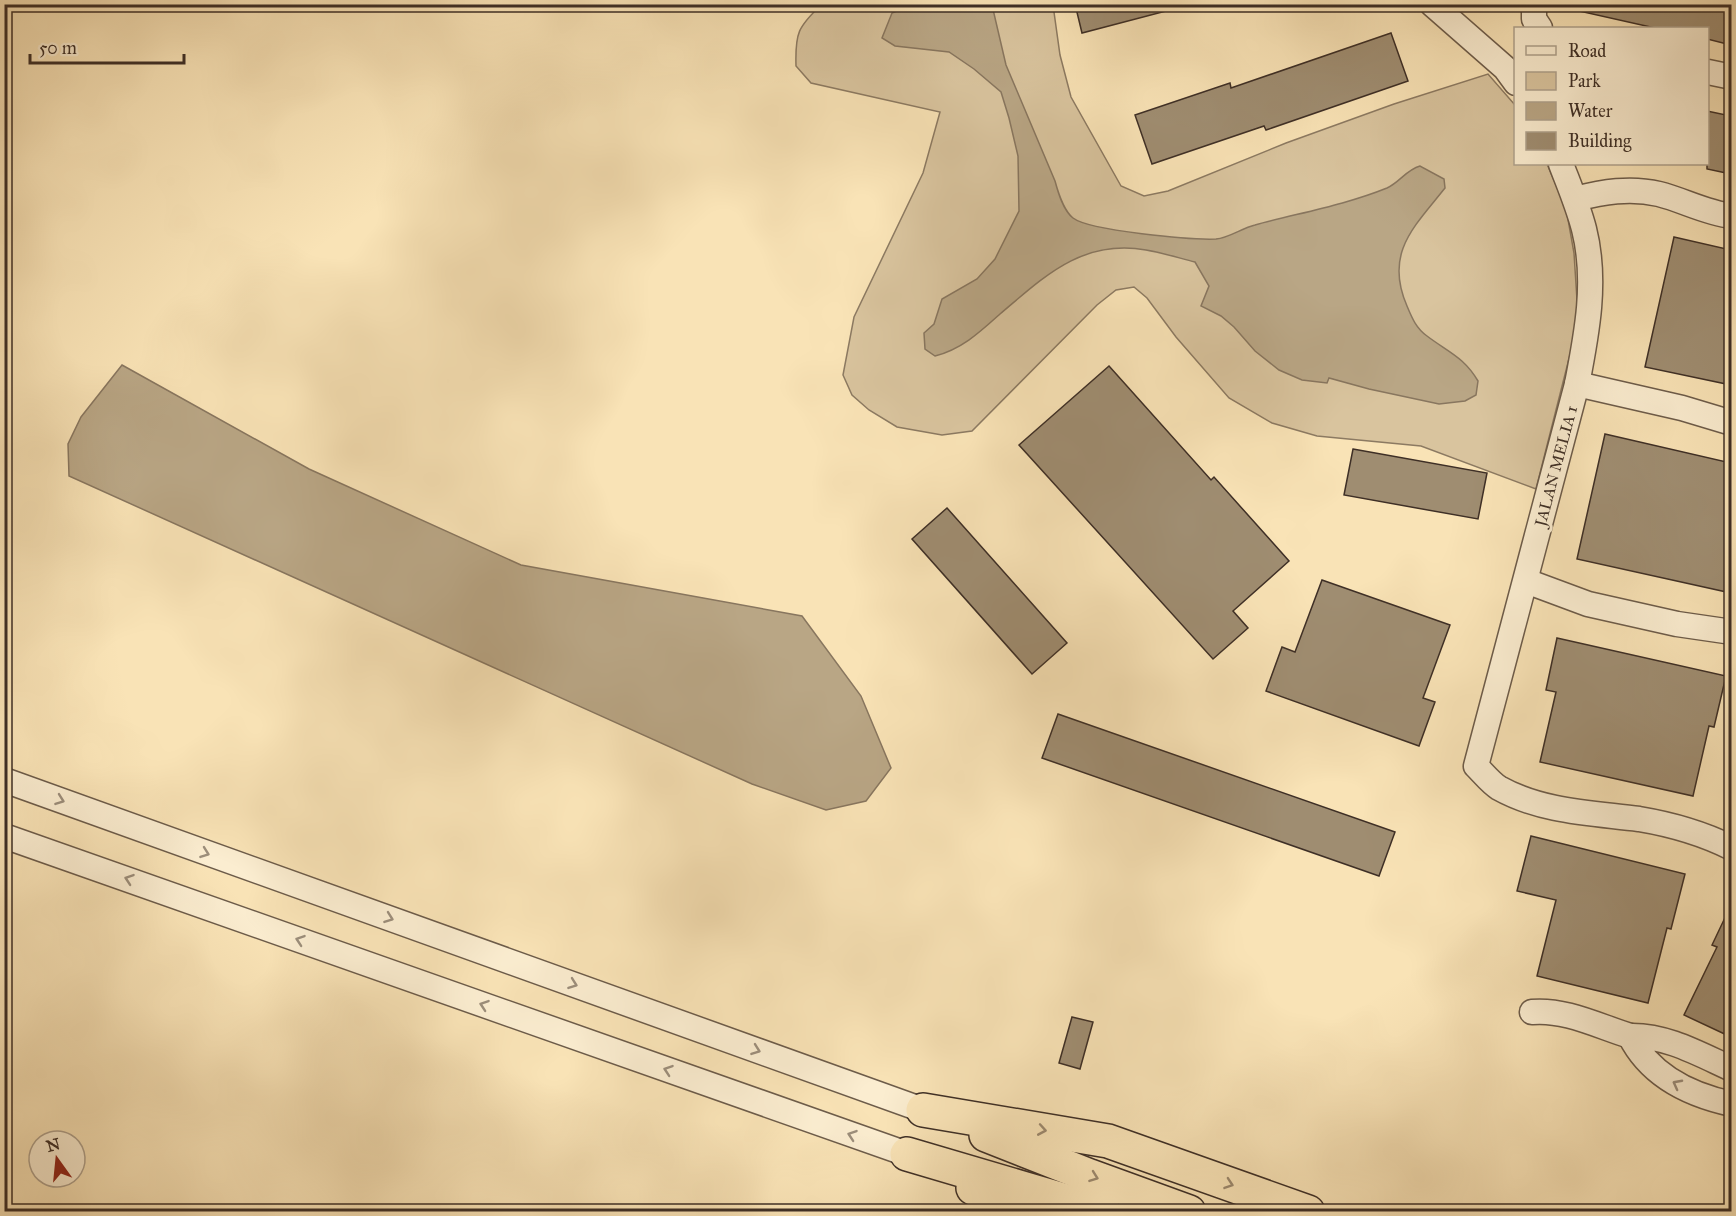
<svg xmlns="http://www.w3.org/2000/svg" width="1736" height="1216" font-family="'IM FELL Great Primer',serif">
  <style>
    .green { fill: #d9c49e; stroke: #8c7a62; stroke-width: 1.5 }
    .water { fill: #b9a685; stroke: #88765f; stroke-width: 1.5 }
    .building { fill: #9f8d71; stroke: #3e2f26; stroke-width: 1.5 }
    .lines { fill: none; stroke-linecap: round; stroke-linejoin: round }
    .minor-casing { stroke: #6d5c4a; stroke-width: 27 }
    .highway-casing { stroke: #3e2f26; stroke-width: 36 }
    .minor { stroke: #fbedd0; stroke-width: 24 }
    .highway { stroke: #f9e3b6; stroke-width: 33 }
    .oneway { stroke: #9c8e7b }
    .oneway2 { stroke: #9c896e }
    .labels { text-anchor: middle; dominant-baseline: central; stroke-width: 6; stroke-linejoin: round; paint-order: stroke }
    .street-label { font-size: 16px; fill: #3e2f26; stroke: #fbedd0 }
  </style>
  <rect width="100%" height="100%" fill="#f9e3b6"/>
  <filter id="stains"><feTurbulence type="fractalNoise" baseFrequency=".00333" numOctaves="4"/><feColorMatrix values="0 0 0 0 .2 0 0 0 0 .09 0 0 0 0 .02 0 0 0 .5 -.17"/></filter>
  <radialGradient id="worn" r=".72"><stop offset=".6" stop-color="#630" stop-opacity="0"/><stop offset="1" stop-color="#630" stop-opacity=".3"/></radialGradient>
  <path class="green" d="M821,5H1053L1060,55L1071,97L1121,186L1144,196L1168,191L1286,143L1394,104L1488,74L1515,105L1516,164H1547L1566,208L1574,253L1577,300L1576,331L1536,489L1421,446L1317,436L1272,423L1229,398L1176,337L1147,298L1134,287L1116,290L1097,305L972,431L942,435L897,427L869,410L852,395L843,375L854,317L923,173L940,112L811,83L796,66C795,33 798,27 821,5Z"/>
  <g class="water">
    <path d="M911,5H992L1006,65L1055,181C1058,192 1063,210 1073,218C1090,231 1192,240 1216,239C1229,238 1242,228 1255,225C1299,213 1345,205 1387,188C1400,182 1406,170 1420,166L1444,179L1445,188C1414,227 1384,253 1407,306C1412,318 1416,328 1427,336C1448,352 1464,357 1478,381L1476,395L1465,401L1439,404L1369,389L1329,378L1327,383L1302,380L1279,370L1255,351L1234,327L1221,316L1201,306L1209,286L1195,262C1179,258 1163,253 1146,250C1082,239 1045,276 1000,314C980,332 962,349 935,356L925,349L924,333L934,324L942,299L977,279L995,259L1019,211L1018,156L1009,118L1001,92L974,69L949,52L895,46L882,38L892,13Z"/>
    <path d="M122,365L309,469L521,565L802,616L861,696L891,768L866,801L826,810L752,784L69,476L68,444L81,417Z"/>
  </g>
  <g class="building">
    <path d="M1075,4H1169L1170,10L1082,33Z"/>
    <path d="M1580,4H1731V45L1707,39V28H1655L1579,11Z"/>
    <path d="M1391,33L1408,81L1266,130L1264,126L1152,164L1135,115L1230,83L1231,88Z"/>
    <path d="M1707,111L1731,116V174L1707,169Z"/>
    <path d="M1674,237L1731,250V385L1645,367Z"/>
    <path d="M1109,366L1211,480L1214,477L1289,561L1233,611L1248,628L1213,659L1019,445Z"/>
    <path d="M1605,434L1731,463V593L1577,559Z"/>
    <path d="M1353,449L1487,473L1478,519L1344,495Z"/>
    <path d="M947,508L1067,643L1032,674L912,539Z"/>
    <path d="M1322,580L1450,625L1423,698L1435,702L1419,746L1266,691L1282,647L1295,652Z"/>
    <path d="M1557,638L1726,676L1714,727L1709,726L1693,796L1540,762L1556,692L1546,690Z"/>
    <path d="M1058,714L1395,832L1379,876L1042,758Z"/>
    <path d="M1531,836L1685,874L1671,929L1667,928L1648,1003L1537,976L1556,900L1517,891Z"/>
    <path d="M1731,905V1037L1684,1015L1717,947L1712,945Z"/>
    <path d="M1072,1017L1093,1022L1080,1069L1059,1063Z"/>
  </g>
  <g class="lines">
    <defs>
      <g id="minor">
        <path d="M1432,4L1505,68L1516,83"/>
        <path d="M1534,4V19L1540,28"/>
        <path d="M1708,72L1732,77"/>
        <path d="M1561,164C1569,185 1578,206 1584,229C1597,280 1587,333 1577,384L1476,766C1483,773 1491,783 1499,788C1542,812 1592,813 1639,819C1669,824 1704,834 1732,848"/>
        <path d="M1575,199C1603,192 1630,187 1659,194C1683,200 1706,213 1732,216"/>
        <path d="M1577,384L1682,408L1732,423"/>
        <path d="M1526,581L1588,604L1677,624L1732,632"/>
        <path d="M4,780L923,1110"/>
        <path d="M4,836L907,1154"/>
        <path d="M1532,1012C1565,1009 1598,1026 1630,1036"/>
        <path d="M1732,1069C1699,1054 1666,1035 1630,1036C1650,1076 1690,1095 1732,1104"/>
      </g>
      <g id="highway">
        <path d="M923,1110L1108,1141L1308,1212"/>
        <path d="M986,1135L1090,1176L1189,1212"/>
        <path d="M907,1154L1104,1212"/>
        <path d="M973,1188L1020,1212"/>
      </g>
    </defs>
    <use href="#minor" class="minor-casing"/>
    <use href="#highway" class="highway-casing"/>
    <use href="#minor" class="minor"/>
    <use href="#highway" class="highway"/>
  </g>
  <defs><path id="oneway-chevron" d="M-2-3.5L2.5 0L-2 3.5" fill="none" stroke-width="1.6" stroke-linecap="round" stroke-linejoin="round" transform="scale(1.5)"/></defs>
  <g class="oneway">
    <use href="#oneway-chevron" transform="translate(60 800) rotate(20)"/>
    <use href="#oneway-chevron" transform="translate(205 853) rotate(20)"/>
    <use href="#oneway-chevron" transform="translate(129 879) rotate(-161)"/>
    <use href="#oneway-chevron" transform="translate(389 918) rotate(20)"/>
    <use href="#oneway-chevron" transform="translate(300 940) rotate(-161)"/>
    <use href="#oneway-chevron" transform="translate(573 984) rotate(20)"/>
    <use href="#oneway-chevron" transform="translate(484 1005) rotate(-161)"/>
    <use href="#oneway-chevron" transform="translate(756 1050) rotate(20)"/>
    <use href="#oneway-chevron" transform="translate(668 1070) rotate(-161)"/>
    <use href="#oneway-chevron" transform="translate(1677 1084) rotate(-152)"/>
    <use href="#oneway-chevron" transform="translate(852 1135) rotate(-161)"/>
  </g>
  <g class="oneway2">
    <use href="#oneway-chevron" transform="translate(1042 1130) rotate(10)"/>
    <use href="#oneway-chevron" transform="translate(1094 1177) rotate(20)"/>
    <use href="#oneway-chevron" transform="translate(1229 1184) rotate(19)"/>
  </g>
  <g class="labels">
    <g class="street-label">
      <text transform="translate(1556 466) rotate(-75)">JALAN MELIA 1</text>
    </g>
  </g>
  <rect width="1736" height="1216" fill="none" stroke="#f9e3b6" stroke-width="24"/>
  <rect x="6" y="6" width="1724" height="1204" fill="none" stroke="#3e2f26" stroke-width="3"/>
  <rect x="12" y="12" width="1712" height="1192" fill="none" stroke="#3e2f26" stroke-width="1.5"/>
  <rect x="1514" y="27" width="195" height="138" fill="#fbedd0" stroke="#afa18c" stroke-width="1.5"/>
  <rect x="1526" y="46" width="30" height="9" fill="#fbedd0" stroke="#afa18c" stroke-width="1.5"/>
  <text x="1568" y="57" font-size="18" fill="#3e2f26">Road</text>
  <rect x="1526" y="72" width="30" height="18" fill="#d9c49e" stroke="#afa18c" stroke-width="1.5"/>
  <text x="1568" y="87" font-size="18" fill="#3e2f26">Park</text>
  <rect x="1526" y="102" width="30" height="18" fill="#b9a685" stroke="#afa18c" stroke-width="1.5"/>
  <text x="1568" y="117" font-size="18" fill="#3e2f26">Water</text>
  <rect x="1526" y="132" width="30" height="18" fill="#9f8d71" stroke="#afa18c" stroke-width="1.5"/>
  <text x="1568" y="147" font-size="18" fill="#3e2f26">Building</text>
  <g transform="translate(57 1159) rotate(345)"><circle r="28" fill="#fbedd0" stroke="#afa18c" stroke-width="1.5"/>
  <path d="M0-4.5L10 22L0 15L-10 22Z" fill="#8f2418"/>
  <text y="-9" font-size="16" font-weight="bold" text-anchor="middle" fill="#3e2f26">N</text>
  </g>
  <path d="M30 54v9h154v-9" fill="none" stroke="#3e2f26" stroke-width="3"/>
  <text x="39" y="54" font-size="18" fill="#3e2f26" stroke="#fbedd0" stroke-width="4.5" paint-order="stroke">50 m</text>
  <rect width="100%" height="100%" filter="url(#stains)"/>
  <rect width="100%" height="100%" fill="url(#worn)"/>
</svg>
